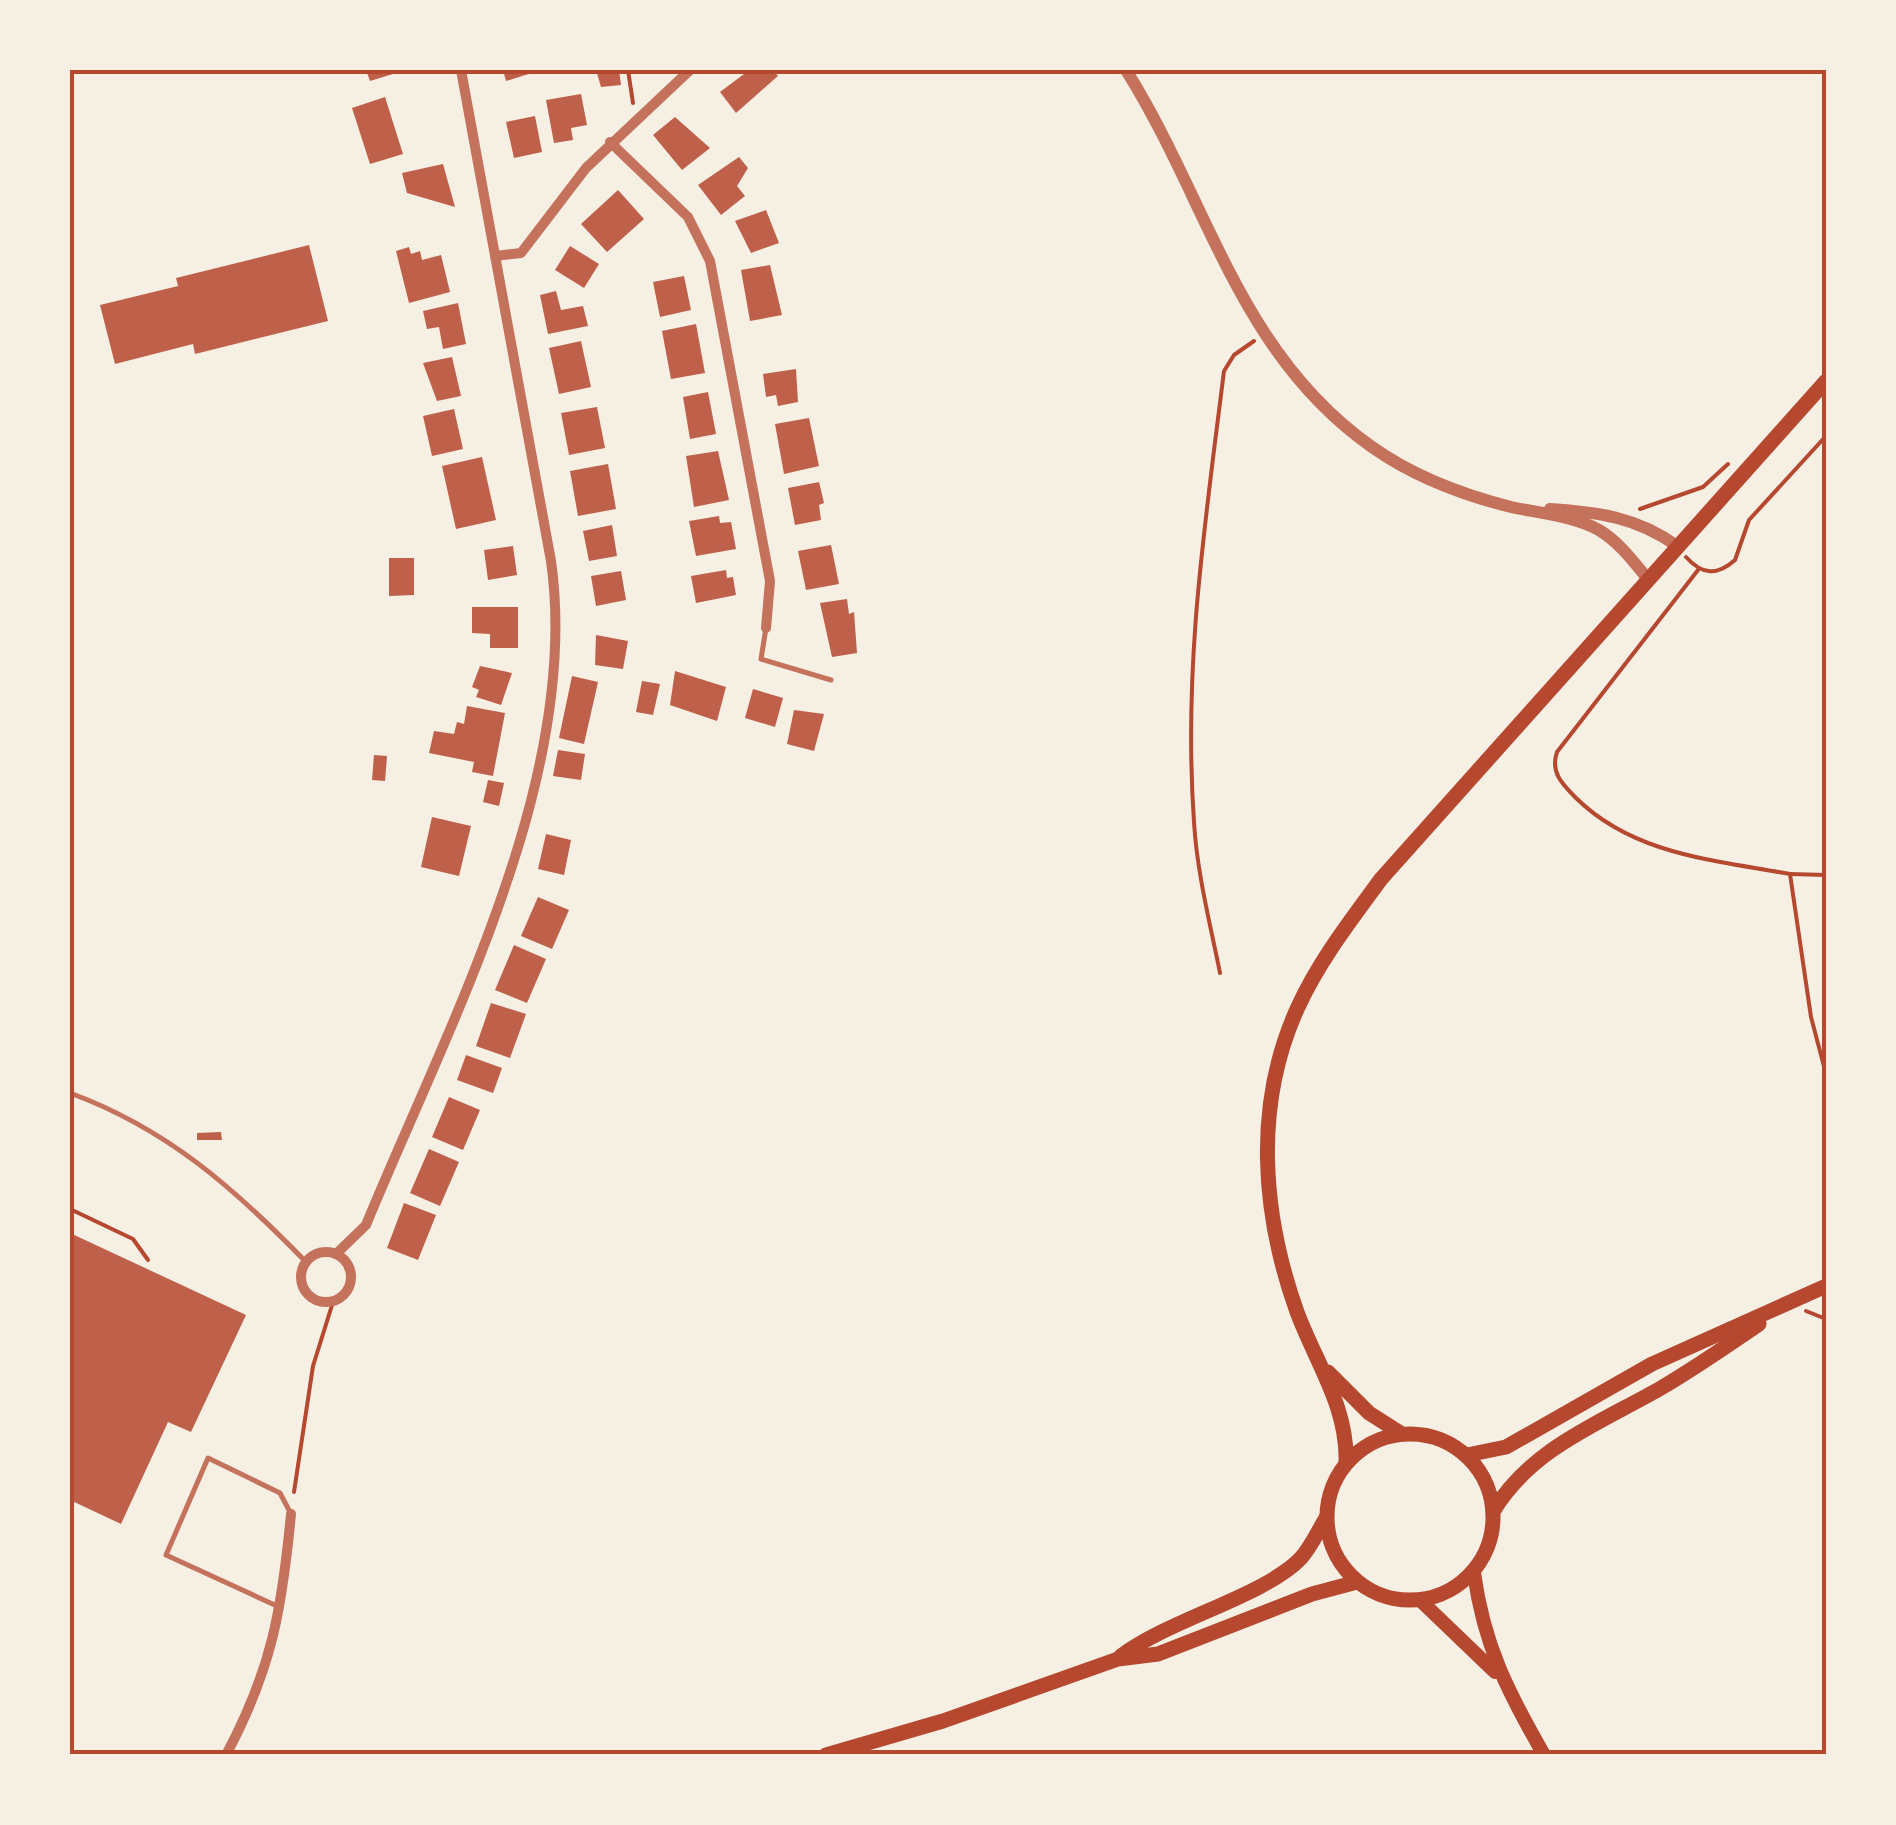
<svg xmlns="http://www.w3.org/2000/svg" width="1896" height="1825" font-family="Karla,sans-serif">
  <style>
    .building { fill: #bf614a }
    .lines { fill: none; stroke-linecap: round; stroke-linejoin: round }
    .path { stroke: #b5482f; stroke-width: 4 }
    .service { stroke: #c5725c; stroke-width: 5 }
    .minor { stroke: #c5725c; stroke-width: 10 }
    .tertiary { stroke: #c5725c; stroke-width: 12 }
    .secondary { stroke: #b5482f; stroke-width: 14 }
    .primary { stroke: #b5482f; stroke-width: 15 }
    .neatline { fill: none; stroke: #b5482f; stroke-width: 4 }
  </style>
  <rect width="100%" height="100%" fill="#f6efe4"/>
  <g class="building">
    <path d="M366,70H403V71L370,81Z"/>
    <path d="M503,70H538V71L506,81Z"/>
    <path d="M596,70H619L621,85L601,87Z"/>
    <path d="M773,70L778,76L736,113L720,92L748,71Z"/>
    <path d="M581,94L587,125L571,128L573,140L554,143L546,100Z"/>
    <path d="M385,97L403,154L370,164L352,108Z"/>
    <path d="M535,116L542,152L514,158L506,122Z"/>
    <path d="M675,117L710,148L682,170L653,135Z"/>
    <path d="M739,157L748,168L737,186L745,196L721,215L698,185Z"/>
    <path d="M443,164L455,207L407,193L402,173Z"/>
    <path d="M618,190L644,219L607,252L581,224Z"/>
    <path d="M766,210L779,243L751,253L735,221Z"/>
    <path d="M309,245L328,321L195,354L193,344L115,364L100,305L178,286L176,278Z"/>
    <path d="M570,246L599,264L584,288L555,270Z"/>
    <path d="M409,247L411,254L420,251L422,260L441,255L450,292L409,303L396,251Z"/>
    <path d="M770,265L782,315L750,321L741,270Z"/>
    <path d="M684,276L691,310L660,317L653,282Z"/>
    <path d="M556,291L561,310L583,306L588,326L548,334L540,295Z"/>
    <path d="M458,303L466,344L443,349L439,327L427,329L423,311Z"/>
    <path d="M696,324L705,373L671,379L662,331Z"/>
    <path d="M581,341L591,387L559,394L549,348Z"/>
    <path d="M452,357L461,396L437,401L423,363Z"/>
    <path d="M796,369L798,402L778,406L776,395L766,397L763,374Z"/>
    <path d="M708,392L716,434L690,439L683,397Z"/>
    <path d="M597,407L605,448L569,455L561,413Z"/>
    <path d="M454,409L463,449L432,456L423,416Z"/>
    <path d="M809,418L819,466L784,474L775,424Z"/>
    <path d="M718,451L729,500L694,507L686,456Z"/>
    <path d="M482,457L496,520L456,529L442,466Z"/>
    <path d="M608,464L616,509L578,516L570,471Z"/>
    <path d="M819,482L824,503L819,505L821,520L795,525L788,488Z"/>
    <path d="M719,516L720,523L731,522L736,549L696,556L689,521Z"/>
    <path d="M612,525L617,556L589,561L583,531Z"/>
    <path d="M831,545L839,584L806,590L798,551Z"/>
    <path d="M513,546L517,575L488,580L484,550Z"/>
    <path d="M389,558H414V595L389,596Z"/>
    <path d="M726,570L727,578L733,577L736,595L696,603L691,576Z"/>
    <path d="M621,571L626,600L596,606L591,576Z"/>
    <path d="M847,599L849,614L854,612L857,653L832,657L820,603Z"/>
    <path d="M472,607H518V648H490V634L472,633Z"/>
    <path d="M596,635L628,641L623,669L595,665Z"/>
    <path d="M480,666L512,673L501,705L476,697L479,690L472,687Z"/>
    <path d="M675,671L726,687L717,721L670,705Z"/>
    <path d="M572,676L598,682L584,744L559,738Z"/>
    <path d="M642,681L660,684L653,715L636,712Z"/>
    <path d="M753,689L783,698L775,727L745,718Z"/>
    <path d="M467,706L505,713L493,776L472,772L474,762L429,753L434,731L454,734L457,722L464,724Z"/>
    <path d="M794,710L824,714L814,751L787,744Z"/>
    <path d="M558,750L585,754L581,780L553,776Z"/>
    <path d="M374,755L387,756L385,781L372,780Z"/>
    <path d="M488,780L504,783L499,806L483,802Z"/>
    <path d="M432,817L471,826L459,876L421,867Z"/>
    <path d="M546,834L571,840L564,875L538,869Z"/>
    <path d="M538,897L569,910L552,949L521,936Z"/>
    <path d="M514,945L546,959L527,1003L495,990Z"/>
    <path d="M491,1003L526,1014L510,1058L476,1046Z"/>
    <path d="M466,1055L502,1068L493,1093L457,1080Z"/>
    <path d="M449,1097L480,1110L463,1150L432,1137Z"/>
    <path d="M221,1132L222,1140H197V1133Z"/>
    <path d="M429,1149L459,1162L440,1206L410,1193Z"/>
    <path d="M404,1203L436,1215L418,1260L387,1248Z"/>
    <path d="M70,1233L246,1315L191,1432L168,1422L121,1524L70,1500Z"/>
  </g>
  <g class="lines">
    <g class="path">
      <path d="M628,70L633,103"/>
      <path d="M1640,509L1703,487L1728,464"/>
      <path d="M1686,557C1702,575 1717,576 1735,560L1749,520L1826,436"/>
      <path d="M1698,570L1557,752C1550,772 1562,784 1576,798C1634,855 1714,860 1790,874L1811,1017L1826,1074"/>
      <path d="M1790,874L1826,875"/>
      <path d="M1220,973C1210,923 1197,873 1194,822C1183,666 1205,524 1224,371L1234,355L1254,341"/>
      <path d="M70,1209L133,1239L148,1260"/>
      <path d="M1806,1311L1826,1319"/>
      <path d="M294,1492L313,1366L333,1302"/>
    </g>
    <g class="service">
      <path d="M766,628L761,659L831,680"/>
      <path d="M70,1093C168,1129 235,1189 306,1262"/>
      <path d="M277,1606L166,1555L208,1458L280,1493L291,1514"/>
    </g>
    <g class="minor">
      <path d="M610,142L688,217L710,261L770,581L766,628"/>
      <path d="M495,256L521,253L586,168L690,70"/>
      <circle cx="326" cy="1277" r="25"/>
      <path d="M336,1254L366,1225C447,1028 582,778 551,561L461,70"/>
      <path d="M226,1755C272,1669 282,1609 291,1514"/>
    </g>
    <g class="tertiary">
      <path d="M1126,70C1209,202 1238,353 1372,447C1413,476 1463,495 1511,507C1539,513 1574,516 1599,530C1619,542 1633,561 1647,578"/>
      <path d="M1550,509C1597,512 1637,517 1677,546"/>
    </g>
    <g class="secondary">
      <path d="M1474,1573C1484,1646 1508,1692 1544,1755"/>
      <path d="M1421,1601L1495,1672"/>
    </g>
    <g class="primary">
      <path d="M1328,1372L1369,1413L1402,1434"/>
      <circle cx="1410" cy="1517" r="83"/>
      <path d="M1467,1455L1506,1447L1652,1364L1826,1286"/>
      <path d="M1346,1463C1348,1407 1316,1363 1297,1312C1262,1214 1253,1105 1298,1007C1319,961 1351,920 1381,879L1826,381"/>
      <path d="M1494,1510C1532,1448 1600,1423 1661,1388C1695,1368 1727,1346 1759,1324"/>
      <path d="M1121,1656C1170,1619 1265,1596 1301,1558C1311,1547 1318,1531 1326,1518"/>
      <path d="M826,1755L943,1721L1118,1659L1158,1654L1312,1594L1357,1582"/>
    </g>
  </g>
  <rect width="1896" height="1825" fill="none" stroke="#f6efe4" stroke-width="145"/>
  <rect x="72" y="72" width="1752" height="1680" class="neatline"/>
</svg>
